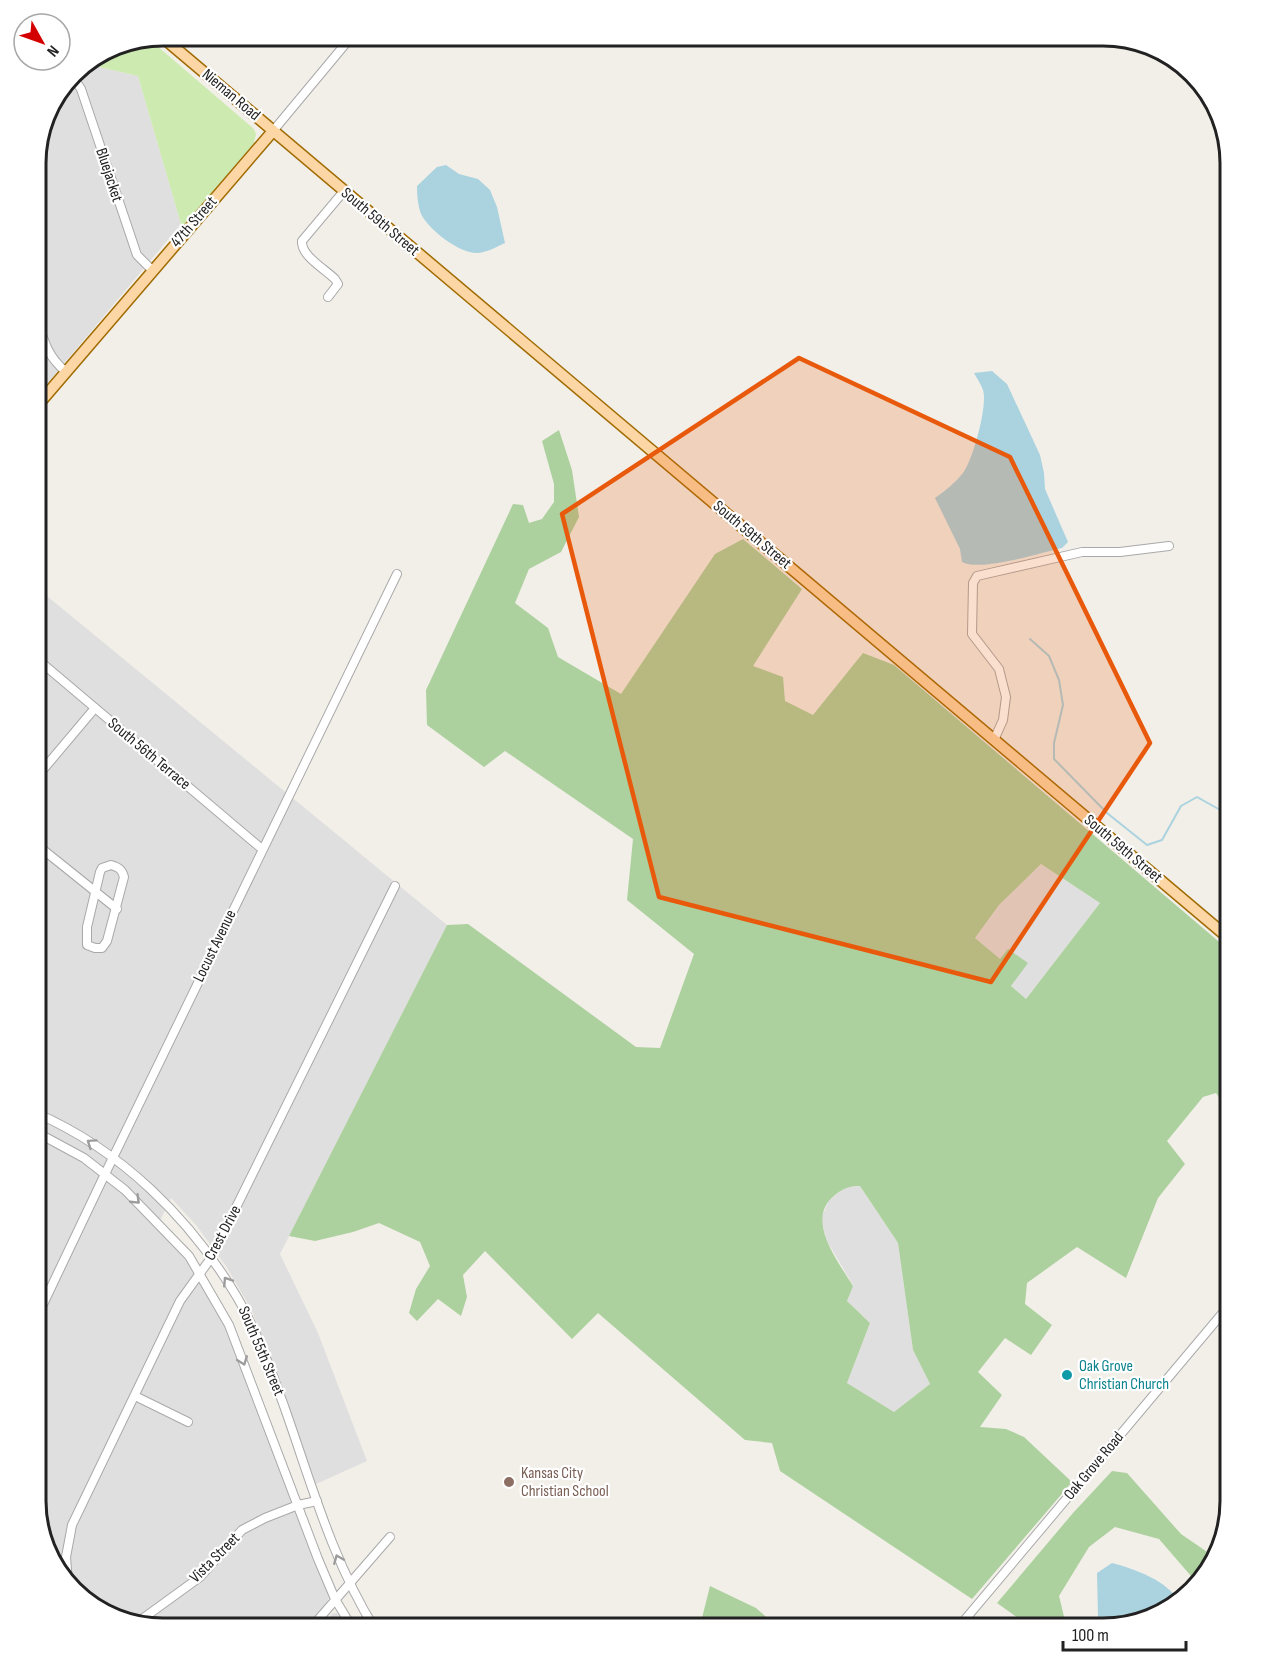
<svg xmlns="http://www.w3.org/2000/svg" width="1267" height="1665" font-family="'Sofia Sans Condensed',sans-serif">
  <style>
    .residential { fill: #e0dfdf }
    .grass { fill: #cdebb0 }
    .forest { fill: #add19e; fill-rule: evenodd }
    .water { fill: #aad3df }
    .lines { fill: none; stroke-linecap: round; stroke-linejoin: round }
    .stream { stroke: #aad3df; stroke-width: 2 }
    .minor-casing { stroke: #a9a9a9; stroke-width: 10 }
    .major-casing { stroke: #a06b00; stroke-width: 13 }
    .minor { stroke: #fff; stroke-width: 8 }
    .major { stroke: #fcd6a4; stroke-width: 10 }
    .oneway { stroke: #9c9c9c }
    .marked { fill: #e8590c; fill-opacity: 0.2; stroke: #e8590c; stroke-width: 4.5; stroke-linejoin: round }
    .culture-dot { fill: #0f9aa8; stroke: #fff; stroke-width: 2 }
    .education-dot { fill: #8d6e63; stroke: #fff; stroke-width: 2 }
    .labels { text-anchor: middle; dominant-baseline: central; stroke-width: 4.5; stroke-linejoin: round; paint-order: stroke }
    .street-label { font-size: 16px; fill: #222; stroke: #fff }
    .culture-label { font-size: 16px; fill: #0d838f; stroke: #fff; text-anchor: start }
    .education-label { font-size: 16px; fill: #785e54; stroke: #fff; text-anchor: start }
    .rim { fill: none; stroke: #222; stroke-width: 3 }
  </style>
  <rect width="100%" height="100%" fill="#f2efe9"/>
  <g class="residential">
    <path d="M86,64L138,76L181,224L36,397V155L49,108L79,68Z"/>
    <path d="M36,587L447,925L280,1254L318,1333L367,1461L316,1484L267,1348L252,1311L226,1266L196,1225L171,1198L157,1227L181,1254L201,1281L225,1325L318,1569L328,1591L329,1597L327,1602L305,1629H164L100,1612L57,1572L36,1501Z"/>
    <path d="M1041,864L1100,903L1026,999L1011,986L1027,963L1000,960L975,938L999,905Z"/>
    <path d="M860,1186L898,1243L913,1350L930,1384L894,1412L847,1383L870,1323L847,1301L853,1285L827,1241L821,1219L829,1200L846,1187Z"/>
    <path d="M333,1613H337L340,1616L349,1629H318Z"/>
  </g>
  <path class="grass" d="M149,39L254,129L256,134L254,143L184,225L181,224L138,76L86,64L115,46Z"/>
  <g class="forest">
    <path d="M559,430L572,470L579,517L561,552L529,569L515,603L548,628L558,657L621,694L715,554L743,539L802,589L753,666L783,677L785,701L813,715L863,653L894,665L1231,952V1115L1216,1093L1203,1097L1167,1141L1185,1164L1158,1198L1126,1278L1077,1247L1027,1283L1025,1304L1052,1325L1031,1355L1005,1338L978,1372L1002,1395L980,1427L1006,1429L1024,1437L1072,1482L972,1599L780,1471L772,1443L745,1440L598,1313L572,1339L485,1251L463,1275L467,1297L461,1316L438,1299L417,1321L409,1313L416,1289L430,1266L420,1242L379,1223L353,1232L315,1241L289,1236L447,925L468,924L636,1047L660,1048L694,954L627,900L633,839L505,751L484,767L427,725L426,690L513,504L523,505L529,523L542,519L554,502V484L542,441ZM1041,864L1100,903L1026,999L1011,986L1028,963L1008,949L1000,959L975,938L999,905ZM860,1186L898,1243L913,1350L930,1384L894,1412L847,1383L870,1323L847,1301L853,1286C838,1261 804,1219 835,1195C844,1188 849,1186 860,1186Z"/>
    <path d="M1112,1471L1127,1473L1181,1534L1216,1558L1214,1565L1197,1583L1159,1539L1115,1527L1089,1547L1059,1596L1067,1629H1036L1029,1626L997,1603L1073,1513Z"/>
    <path d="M710,1586L756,1608L780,1629H706L701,1622Z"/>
  </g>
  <g class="water">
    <path d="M446,165L459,174L478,179L490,190L497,207L505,243C496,247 488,252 478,253C460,254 429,230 421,214C418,206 417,195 417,186L437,167Z"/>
    <path d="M992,371L1007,384L1040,455L1044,473L1045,489L1068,542L1062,548C1040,553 980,572 962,562L960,549L935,498C945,491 955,483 963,473C973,460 988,405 983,390C981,384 977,379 974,373Z"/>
    <path d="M1112,1563C1135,1569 1168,1581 1179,1602L1174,1608L1106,1628L1098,1617L1097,1573Z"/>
  </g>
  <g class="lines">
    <path class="stream" d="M1030,639L1049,656L1059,680L1063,705L1054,743V759L1107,813L1147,845L1162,840L1181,806L1197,797L1231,816"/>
    <defs>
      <g id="minor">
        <path d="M73,77L81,89L137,255L152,270"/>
        <path d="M273,131L352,36"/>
        <path d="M328,297L338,284L335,279C325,269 301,256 302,241L344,191"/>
        <path d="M36,316C44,340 46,355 66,372"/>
        <path d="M36,658L262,849"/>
        <path d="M994,740L1003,720L1006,697L999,669L972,634L973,583L977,576L1082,552H1120L1169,546"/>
        <path d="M36,778L95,708"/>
        <path d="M36,844L117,909"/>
        <path d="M111,865C118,867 122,869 124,877L107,941L102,948H95L87,945V927L100,872L102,868Z"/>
        <path d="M36,1113C121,1150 190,1218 237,1297C257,1331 271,1370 284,1406C311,1482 332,1560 375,1629"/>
        <path d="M36,1132L84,1158L125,1190L189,1256L229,1325L318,1559L335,1599L353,1629"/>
        <path d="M36,1319L105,1174L397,574"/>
        <path d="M135,1396L188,1422"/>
        <path d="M68,1582L66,1557L72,1525L180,1301L211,1258L395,886"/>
        <path d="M138,1622L200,1577L242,1530L265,1518L298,1505L317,1501"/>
        <path d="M310,1629L390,1537"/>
        <path d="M957,1629L1231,1303"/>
      </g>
      <g id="major">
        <path d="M161,36L1231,940"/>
        <path d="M36,407L273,131"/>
      </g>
    </defs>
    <use href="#minor" class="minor-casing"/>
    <use href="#major" class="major-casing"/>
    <use href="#minor" class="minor"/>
    <use href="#major" class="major"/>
  </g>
  <defs><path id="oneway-chevron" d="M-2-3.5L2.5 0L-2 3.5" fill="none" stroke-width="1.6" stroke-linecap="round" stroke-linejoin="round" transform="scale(1.5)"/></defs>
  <g class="oneway">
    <use href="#oneway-chevron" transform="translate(91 1143) rotate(-145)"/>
    <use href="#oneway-chevron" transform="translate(136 1200) rotate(44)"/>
    <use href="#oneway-chevron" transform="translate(227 1281) rotate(-123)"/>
    <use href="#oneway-chevron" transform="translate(243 1361) rotate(69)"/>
    <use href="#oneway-chevron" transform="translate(338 1559) rotate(-112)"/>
  </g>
  <path class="marked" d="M799,358L1010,457L1150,743L991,982L659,897L562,514Z"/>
  <circle class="culture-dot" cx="1067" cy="1375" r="6"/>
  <circle class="education-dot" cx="509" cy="1482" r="6"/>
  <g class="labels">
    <g class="street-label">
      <text transform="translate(231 95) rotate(40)">Nieman Road</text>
      <text transform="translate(109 175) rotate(72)">Bluejacket</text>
      <text transform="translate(194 222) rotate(-49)">47th Street</text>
      <text transform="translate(380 222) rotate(40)">South 59th Street</text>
      <text transform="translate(752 535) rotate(40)">South 59th Street</text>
      <text transform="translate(149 754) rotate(40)">South 56th Terrace</text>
      <text transform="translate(1123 849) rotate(40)">South 59th Street</text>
      <text transform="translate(215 946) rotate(-64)">Locust Avenue</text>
      <text transform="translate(223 1233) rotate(-62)">Crest Drive</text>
      <text transform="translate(261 1351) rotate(67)">South 55th Street</text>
      <text transform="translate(1094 1466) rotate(-50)">Oak Grove Road</text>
      <text transform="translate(215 1558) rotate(-45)">Vista Street</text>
    </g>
    <g class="culture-label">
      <text x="1079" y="1366">Oak Grove<tspan x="1079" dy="18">Christian Church</tspan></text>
    </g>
    <g class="education-label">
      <text x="521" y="1473">Kansas City<tspan x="521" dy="18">Christian School</tspan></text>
    </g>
  </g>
  <path d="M0 0H1267V1665H0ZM163 46H1103A117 117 0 0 1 1220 163V1501A117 117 0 0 1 1103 1618H163A117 117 0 0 1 46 1501V163A117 117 0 0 1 163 46Z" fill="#fff" fill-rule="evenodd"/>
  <path class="rim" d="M163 46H1103A117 117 0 0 1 1220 163V1501A117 117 0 0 1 1103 1618H163A117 117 0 0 1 46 1501V163A117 117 0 0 1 163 46Z"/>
  <g transform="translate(42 42) rotate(130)"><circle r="28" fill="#ffffff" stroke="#a7a7a7" stroke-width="1.5"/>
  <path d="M0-4.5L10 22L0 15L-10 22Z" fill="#d40000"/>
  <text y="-9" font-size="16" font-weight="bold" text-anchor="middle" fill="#222222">N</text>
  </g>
  <path d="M1063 1641v9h123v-9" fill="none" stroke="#222222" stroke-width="3"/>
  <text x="1072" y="1641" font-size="18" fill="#222222" stroke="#ffffff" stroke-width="4.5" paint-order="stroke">100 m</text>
</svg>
